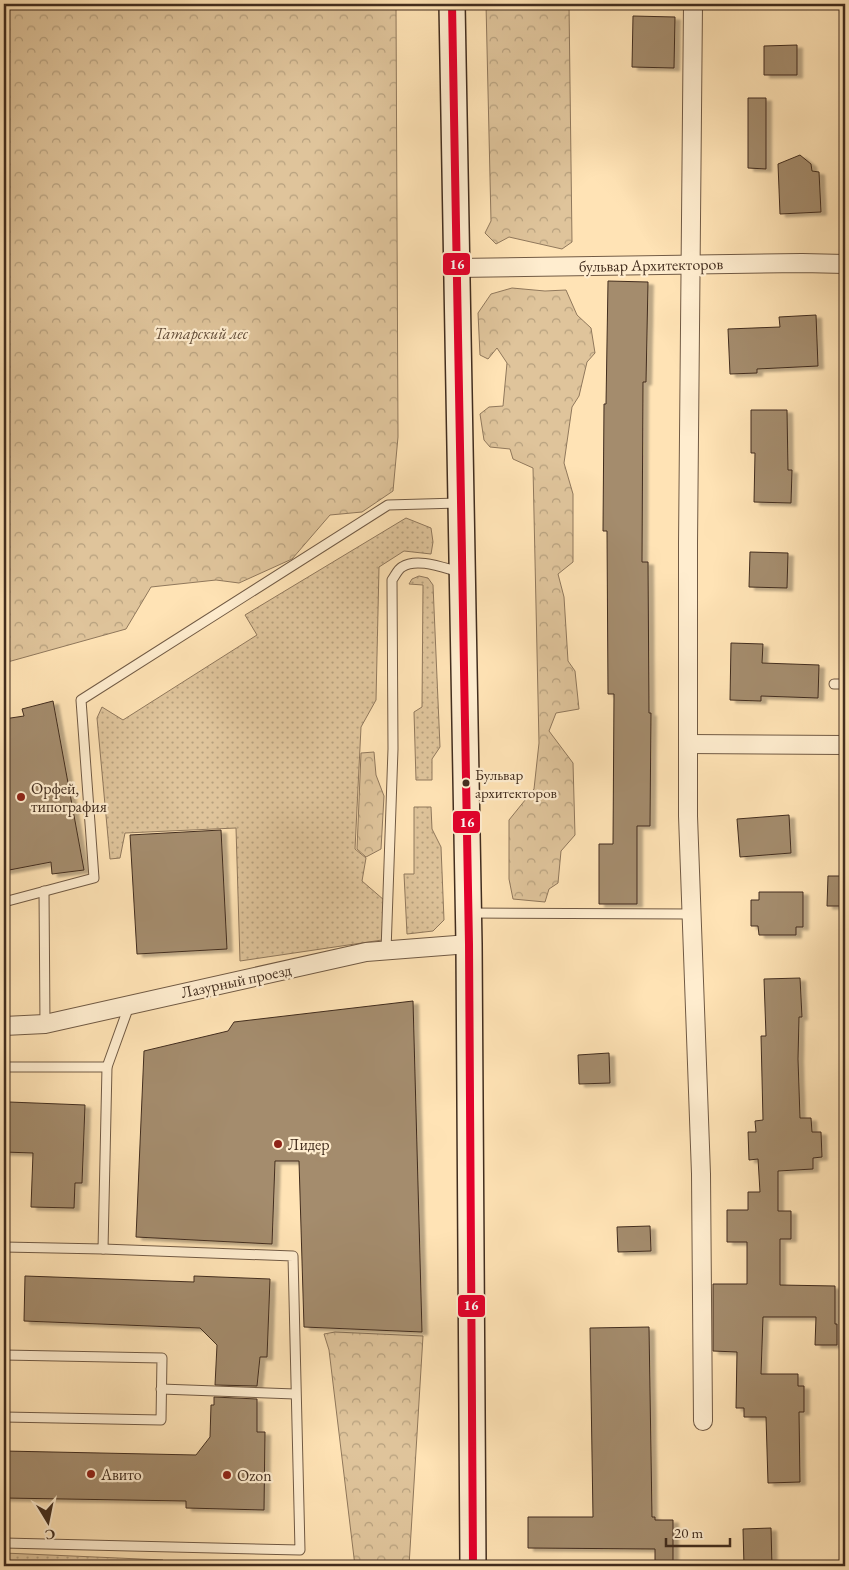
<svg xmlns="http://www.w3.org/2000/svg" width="849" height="1570" font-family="'EB Garamond',serif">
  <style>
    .grass { fill: url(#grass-dots); stroke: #90785c }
    .forest { fill: url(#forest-crowns); stroke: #90785c }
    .building { fill: #a48c6d; stroke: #422d1e; filter: url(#shadow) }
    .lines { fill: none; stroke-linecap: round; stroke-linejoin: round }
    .lane-casing { stroke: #715a44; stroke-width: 11 }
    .street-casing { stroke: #715a44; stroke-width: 20 }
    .secondary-casing { stroke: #422d1e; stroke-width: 28 }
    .lane { stroke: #ffedcf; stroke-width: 9 }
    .street { stroke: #ffedcf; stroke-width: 18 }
    .secondary { stroke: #ffedcf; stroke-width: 25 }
    .bus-1-casing { stroke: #ffedcf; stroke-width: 11 }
    .bus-1 { stroke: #e4002b; stroke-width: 8 }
    .bus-dot { fill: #422d1e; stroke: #ffedcf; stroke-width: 2 }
    .poi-dot { fill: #8f2418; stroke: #ffedcf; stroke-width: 2 }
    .labels { text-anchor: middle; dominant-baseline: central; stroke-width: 4.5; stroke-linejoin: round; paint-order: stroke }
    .bus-label { font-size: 15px; fill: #422d1e; stroke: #ffedcf; text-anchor: start }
    .street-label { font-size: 16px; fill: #422d1e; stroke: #ffedcf }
    .park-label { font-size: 16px; font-style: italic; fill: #614b37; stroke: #ffedcf }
    .poi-label { font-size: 16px; fill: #422d1e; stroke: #ffedcf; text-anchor: start }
    .line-badge { stroke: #ffedcf; stroke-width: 2 }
    .badge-label { font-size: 14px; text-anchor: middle; font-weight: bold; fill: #fff }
  </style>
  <defs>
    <pattern id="grass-dots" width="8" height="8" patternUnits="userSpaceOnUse" patternTransform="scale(1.25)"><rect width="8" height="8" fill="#dfc49b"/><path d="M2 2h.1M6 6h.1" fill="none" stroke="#b6a07e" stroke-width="1.8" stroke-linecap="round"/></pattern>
    <pattern id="forest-crowns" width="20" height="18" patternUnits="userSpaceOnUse" patternTransform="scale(1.25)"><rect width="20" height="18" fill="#dfc49b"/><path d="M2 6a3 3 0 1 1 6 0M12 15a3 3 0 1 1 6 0" fill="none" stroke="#b6a07e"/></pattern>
    <filter id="shadow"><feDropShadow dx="5.5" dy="3" stdDeviation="1" flood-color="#0004"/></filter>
  </defs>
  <rect width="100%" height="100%" fill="#ffe3b5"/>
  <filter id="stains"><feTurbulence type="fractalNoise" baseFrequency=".004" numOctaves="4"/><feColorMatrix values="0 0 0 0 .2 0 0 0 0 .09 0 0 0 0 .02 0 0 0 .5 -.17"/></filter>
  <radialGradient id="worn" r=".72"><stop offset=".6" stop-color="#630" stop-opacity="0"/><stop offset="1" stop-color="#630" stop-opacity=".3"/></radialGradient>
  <g class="grass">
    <path d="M406,518L431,528L433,542L431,554L404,551L379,567L376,700L361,727L355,849L366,858L362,881L384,900L382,940L240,961L236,828L125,833L120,858L110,859L97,718L102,707L123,720L257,635L245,615Z"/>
    <path d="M419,576L428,578L433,585L440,747L432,759V780H416L414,712L422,707L423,585L409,584L412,579Z"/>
    <path d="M414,807H431L432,829L441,847L444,920L433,931L407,934L404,874H414Z"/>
    <path d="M4,1553L163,1560V1566H4Z"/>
  </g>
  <g class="forest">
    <path d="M4,4H396L398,437L393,491L362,512L330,515L292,559L239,583L216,580L151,587L126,629L4,663Z"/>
    <path d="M486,4H569L572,242L562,249L509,237L496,244L485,233L491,221Z"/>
    <path d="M512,288L545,291L566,290L577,315L591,328L595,353L587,362L579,396L572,407L564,463L573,494V562L558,574L564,597L568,661L575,671L579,709L556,713L549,731L573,763L575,835L561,851L558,883L549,889L545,902L513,899L509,879V820L534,789L539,743L533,468L513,459L510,449L490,447L484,440L480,414L489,407L503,406L507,363L497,348L488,359L480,355L478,313L491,294Z"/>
    <path d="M374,752L376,775L384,796L381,849L366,857L357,849L361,753Z"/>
    <path d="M335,1332L423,1336L409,1566H355L329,1350L324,1334Z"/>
  </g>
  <g class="building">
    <path d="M633,16L675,17L674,68L632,67Z"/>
    <path d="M797,45V75H764V46Z"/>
    <path d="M748,98H766V169L748,168Z"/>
    <path d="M800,155L811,164L812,171L819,172L821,212L780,214L778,164Z"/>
    <path d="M608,281L648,282L646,382H643L642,562H648L649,713H651L650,826H637V904H599V844H613L614,694H608L607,531H603L604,404H606Z"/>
    <path d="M816,315L818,366L757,369V373L730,374L728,329L780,327L779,317Z"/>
    <path d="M751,410H787L788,470H792L791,503L754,502L755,453H751Z"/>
    <path d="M750,552L788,553L787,588L749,587Z"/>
    <path d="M731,643L763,644L762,663L819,665L818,698L761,696V701L730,700Z"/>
    <path d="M53,701L84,870L52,874L51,862L4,871V719L24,716L22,709Z"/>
    <path d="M789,815L791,853L740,857L737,819Z"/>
    <path d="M221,830L227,949L137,954L130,835Z"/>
    <path d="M828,876H845V906H827Z"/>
    <path d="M759,892H803V927H796V935H759L758,926H751V900H759Z"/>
    <path d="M800,978L802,1017H799L798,1059L800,1118H811L812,1132H821L822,1157L813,1158V1169L778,1171V1211H791V1239H780V1285L835,1286V1324H837V1345H815L816,1317H763L761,1374H798V1386H804V1412H799L800,1482L768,1483L766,1417H744V1408H736L737,1352L713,1351V1284H747V1242H727V1210H748V1192H760L758,1159L749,1160L748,1132H756L755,1121L763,1120L761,1036H766L764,979Z"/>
    <path d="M413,1001L422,1332L304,1327L299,1161H275L272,1244L136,1237L144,1051L228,1031L234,1022Z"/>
    <path d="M609,1053L610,1083L579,1084L578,1055Z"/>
    <path d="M9,1102L85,1105L82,1183H75L74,1208L31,1207L33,1153L4,1152V1107H9Z"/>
    <path d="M650,1226L651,1251L618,1252L617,1227Z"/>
    <path d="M25,1276L194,1282V1276L270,1279L267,1357H260L257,1386L215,1385L217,1345L200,1328L24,1321Z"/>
    <path d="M649,1327L652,1517H655V1520H673V1566H655V1549L528,1548V1517H593L590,1328Z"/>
    <path d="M214,1397L257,1399V1432H265L264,1510L186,1508V1501L4,1498V1451L196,1455L210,1437L211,1405H214Z"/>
    <path d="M771,1528L772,1566H744L743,1529Z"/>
  </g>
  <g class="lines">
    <defs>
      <g id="lane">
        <path d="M834,684H845"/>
        <path d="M44,891L45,1024"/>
        <path d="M4,902L94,878L81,700L388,505L458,503"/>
        <path d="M469,913L691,914"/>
        <path d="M386,951L393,749L392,580C395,576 398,569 402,567C417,557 444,568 460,572"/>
        <path d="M4,1067H107"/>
        <path d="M4,1247L103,1249L107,1067L129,1006"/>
        <path d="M4,1355L162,1358L161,1420L4,1417"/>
        <path d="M161,1389L295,1394"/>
        <path d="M4,1543L300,1550L293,1256L103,1249"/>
      </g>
      <g id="street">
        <path d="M693,4L688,544V816L701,1174L703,1421"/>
        <path d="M457,268L802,263L845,264"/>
        <path d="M688,744L845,745"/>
        <path d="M4,1026L45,1024L366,952L469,944"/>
      </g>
      <path id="secondary" d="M452,4L469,944L473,1566"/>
    </defs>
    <use href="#lane" class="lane-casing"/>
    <use href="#street" class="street-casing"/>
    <use href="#secondary" class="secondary-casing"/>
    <use href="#lane" class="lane"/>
    <use href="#street" class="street"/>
    <use href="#secondary" class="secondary"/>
    <defs>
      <path id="bus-1" d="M452,4L469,944L473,1566"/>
    </defs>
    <use href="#bus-1" class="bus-1-casing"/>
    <use href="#bus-1" class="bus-1"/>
  </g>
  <circle class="bus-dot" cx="466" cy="783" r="4.5"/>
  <g class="poi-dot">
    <circle cx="21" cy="797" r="5"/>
    <circle cx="278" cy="1144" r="5"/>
    <circle cx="91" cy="1474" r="5"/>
    <circle cx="227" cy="1475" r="5"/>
  </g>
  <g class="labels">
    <g class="bus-label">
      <text x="475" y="774">Бульвар<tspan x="475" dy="18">архитекторов</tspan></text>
    </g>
    <g class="street-label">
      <text transform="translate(651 265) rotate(-1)">бульвар Архитекторов</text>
      <text transform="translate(236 981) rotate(-12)">Лазурный проезд</text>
    </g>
    <g class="park-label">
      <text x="201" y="333">Татарский лес</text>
    </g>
    <g class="poi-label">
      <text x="31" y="788">Орфей,<tspan x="31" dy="18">типография</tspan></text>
      <text x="288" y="1144">Лидер</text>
      <text x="101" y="1474">Авито</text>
      <text x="237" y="1475">Ozon</text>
    </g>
  </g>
  <g class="line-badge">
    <rect x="442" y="252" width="29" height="24" rx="5" fill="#e4002b"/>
    <rect x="452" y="810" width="29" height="24" rx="5" fill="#e4002b"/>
    <rect x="457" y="1294" width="29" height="24" rx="5" fill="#e4002b"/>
  </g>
  <g class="badge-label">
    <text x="457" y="269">16</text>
    <text x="467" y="827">16</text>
    <text x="471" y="1310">16</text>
  </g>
  <rect width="849" height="1570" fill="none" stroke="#ffe3b5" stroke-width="20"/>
  <rect x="5" y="5" width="839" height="1560" fill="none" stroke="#422d1e" stroke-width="2.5"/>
  <rect x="10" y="10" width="829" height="1550" fill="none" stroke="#422d1e"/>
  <g transform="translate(48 1522) rotate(170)" stroke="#ffedcf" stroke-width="4" paint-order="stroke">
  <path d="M0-4L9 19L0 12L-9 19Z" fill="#422d1e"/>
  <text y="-8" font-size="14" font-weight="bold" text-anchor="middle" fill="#422d1e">С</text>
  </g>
  <path d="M666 1538v8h64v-8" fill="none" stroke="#422d1e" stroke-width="2.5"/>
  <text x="674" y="1538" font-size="15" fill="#422d1e" stroke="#ffedcf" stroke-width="4" paint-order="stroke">20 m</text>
  <rect width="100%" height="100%" filter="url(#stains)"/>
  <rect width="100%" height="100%" fill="url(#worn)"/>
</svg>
